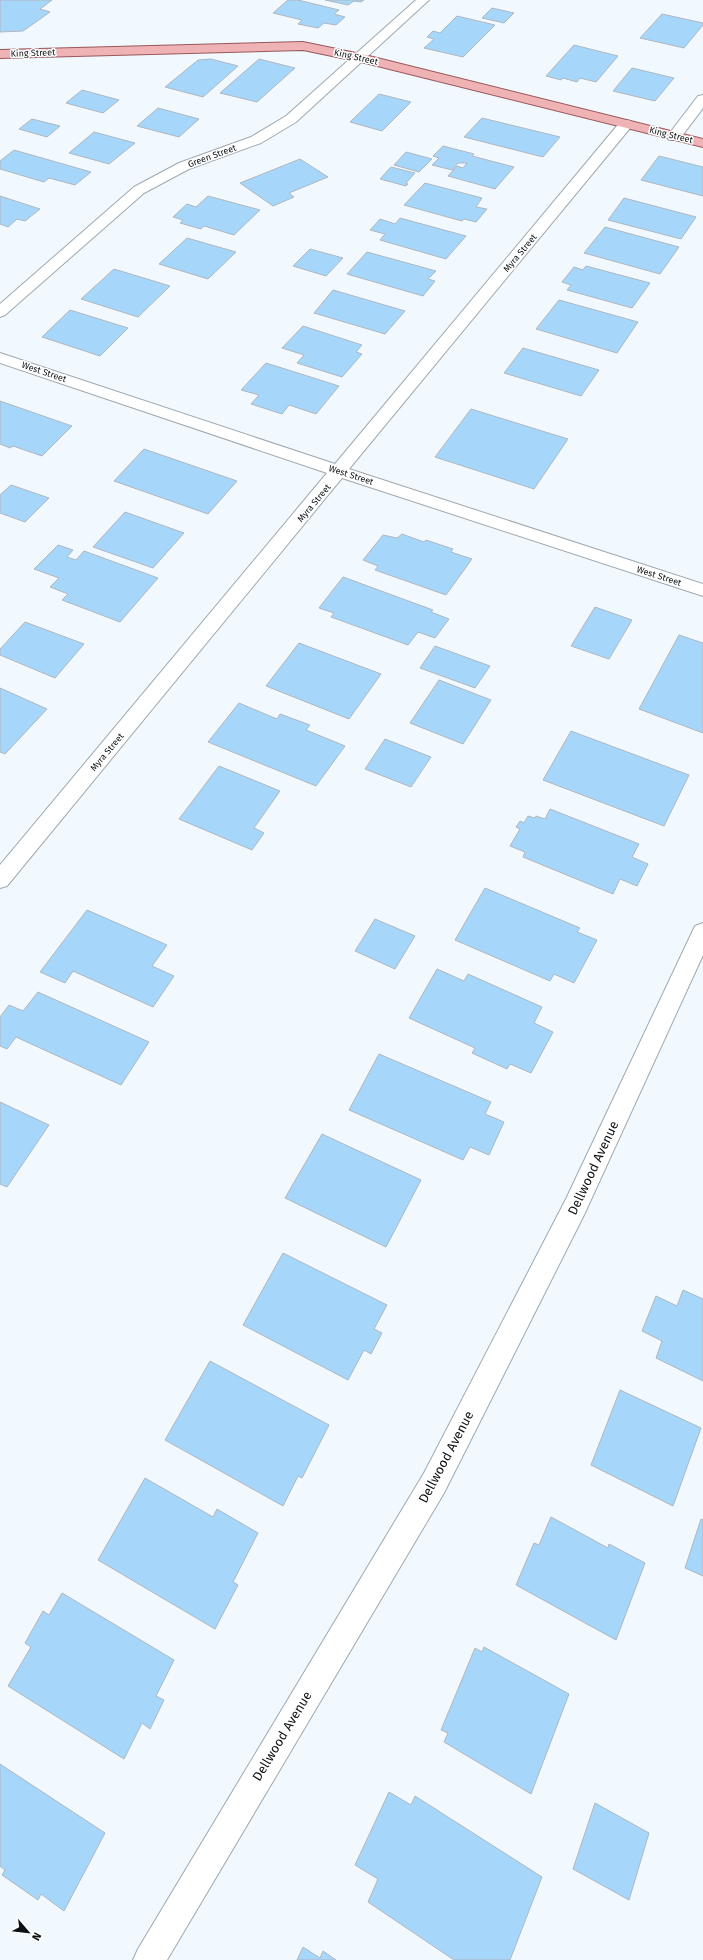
<svg xmlns="http://www.w3.org/2000/svg" width="703" height="1960" font-family="'Fira Sans',sans-serif">
  <style>
    .building { fill: #a7d6fb; stroke: #aeb7bf }
    .lines { fill: none; stroke-linecap: round; stroke-linejoin: round }
    .minor-casing { stroke: #9fa8af; stroke-width: 2 }
    .major-casing { stroke: #9a585c; stroke-width: 2 }
    .minor { fill: #fff; fill-rule: evenodd }
    .major { fill: #efb2b5; fill-rule: evenodd }
    .labels { text-anchor: middle; dominant-baseline: central; stroke-width: 3; stroke-linejoin: round; paint-order: stroke }
    .far-street-label { font-size: 9px; fill: #0e1113; stroke: #fff }
    .near-street-label { font-size: 13px; fill: #0e1113; stroke: #fff }
  </style>
  <rect width="100%" height="100%" fill="#f1f9ff"/>
  <g class="building">
    <path d="M0,0H52L40,9L50,12L23,31L0,32Z"/>
    <path d="M288,0H298L339,10L334,14L345,17L336,25L324,23L318,28L298,24L302,20L273,13Z"/>
    <path d="M325,0H364L361,2L354,1L348,5Z"/>
    <path d="M492,8L514,13L504,23L482,18Z"/>
    <path d="M662,14L703,23V25L684,48L640,38Z"/>
    <path d="M457,16L495,25L463,57L424,48L434,39L427,37L433,31L440,33Z"/>
    <path d="M574,45L618,56L596,82L580,78L577,82L563,78L561,80L546,76Z"/>
    <path d="M211,59L238,66L203,97L165,87L198,60Z"/>
    <path d="M259,59L295,68L257,102L220,93Z"/>
    <path d="M632,68L674,78L655,101L613,91Z"/>
    <path d="M82,90L119,100L103,113L66,103Z"/>
    <path d="M379,94L411,102L382,131L350,122Z"/>
    <path d="M158,108L199,119L179,137L137,126Z"/>
    <path d="M482,118L560,137L543,157L464,137Z"/>
    <path d="M32,119L60,126L47,137L19,129Z"/>
    <path d="M94,132L135,143L109,164L69,153Z"/>
    <path d="M443,146L474,154L472,156L514,167L495,189L448,176L457,166L463,168L467,163H458L452,170L432,165L439,158L433,156Z"/>
    <path d="M14,150L91,172L75,185L49,178L44,182L0,169V161Z"/>
    <path d="M406,152L432,159L419,172L394,165Z"/>
    <path d="M659,156L703,167V196L641,180Z"/>
    <path d="M300,159L328,177L289,193L294,197L273,206L240,183Z"/>
    <path d="M391,167L415,173L406,183L408,184L406,186L380,179Z"/>
    <path d="M425,183L482,198L476,207L487,209L476,222L464,219L462,221L404,205Z"/>
    <path d="M0,196L40,209L25,221L17,219L8,227L0,224Z"/>
    <path d="M208,196L260,210L234,235L204,226L201,229L180,223L183,220L173,217L187,204L196,207Z"/>
    <path d="M624,198L696,217L681,239L608,220Z"/>
    <path d="M400,218L466,236L446,259L380,240L385,234L370,230L380,219L395,224Z"/>
    <path d="M605,227L679,247L660,274L584,253Z"/>
    <path d="M187,238L236,252L208,279L159,264Z"/>
    <path d="M310,249L343,258L326,276L293,266Z"/>
    <path d="M367,252L436,271L428,279L435,281L423,296L347,274Z"/>
    <path d="M586,266L650,283L632,308L567,290L571,285L562,282L574,267L583,270Z"/>
    <path d="M114,269L170,286L138,317L81,299Z"/>
    <path d="M333,290L405,311L385,334L314,313Z"/>
    <path d="M559,300L638,322L617,353L536,329Z"/>
    <path d="M70,310L128,328L100,356L42,337Z"/>
    <path d="M303,326L362,345L356,352L362,354L342,377L297,363L304,355L282,348Z"/>
    <path d="M523,348L599,370L581,396L504,373Z"/>
    <path d="M266,363L339,386L316,414L289,405L282,414L251,404L259,395L241,390Z"/>
    <path d="M0,401L72,426L42,456L13,446L10,448L0,444Z"/>
    <path d="M471,409L568,439L534,489L435,457Z"/>
    <path d="M144,449L237,481L208,514L114,481Z"/>
    <path d="M11,485L49,498L25,522L0,513V495Z"/>
    <path d="M125,512L184,533L153,568L93,547Z"/>
    <path d="M402,534L424,542L426,540L453,549L451,552L472,559L446,595L375,570L378,566L363,560L383,535L397,538Z"/>
    <path d="M58,545L73,550L67,557L76,560L84,551L158,578L120,622L62,600L68,594L50,587L59,578L34,569Z"/>
    <path d="M343,577L433,610L431,612L449,619L435,638L418,632L408,645L331,617L334,613L319,608Z"/>
    <path d="M595,607L632,620L609,659L571,646Z"/>
    <path d="M25,622L84,644L55,678L0,655V649Z"/>
    <path d="M679,635L703,643V733L639,709Z"/>
    <path d="M299,643L381,674L349,719L266,686Z"/>
    <path d="M435,646L490,666L475,688L420,668Z"/>
    <path d="M439,680L491,700L463,744L410,723Z"/>
    <path d="M0,688L47,709L5,754L0,752Z"/>
    <path d="M239,703L277,719L280,714L310,725L306,730L345,746L316,786L208,742Z"/>
    <path d="M571,731L689,775L664,826L543,780Z"/>
    <path d="M385,739L431,757L411,787L365,769Z"/>
    <path d="M219,766L280,791L254,828L264,833L252,850L179,819Z"/>
    <path d="M550,809L639,844L632,857L648,864L637,886L620,879L613,894L523,857L525,852L510,846L520,829L516,827L520,821L524,823L528,816L535,818L536,816L545,819Z"/>
    <path d="M485,888L580,928L577,932L597,940L574,983L554,974L550,981L455,940Z"/>
    <path d="M87,910L167,945L152,966L174,976L153,1007L73,971L65,983L40,972Z"/>
    <path d="M375,919L415,936L395,969L355,951Z"/>
    <path d="M437,969L464,981L468,974L542,1007L534,1023L553,1032L531,1073L510,1064L507,1069L472,1053L475,1048L409,1018Z"/>
    <path d="M38,992L149,1042L121,1085L16,1037L7,1049L0,1046V1017L9,1005L23,1011Z"/>
    <path d="M379,1054L491,1102L485,1114L504,1122L489,1155L470,1147L463,1160L349,1110Z"/>
    <path d="M0,1102L49,1125L7,1187L0,1184Z"/>
    <path d="M322,1134L421,1180L386,1247L285,1198Z"/>
    <path d="M283,1253L387,1305L374,1329L382,1333L371,1354L364,1350L348,1380L243,1325Z"/>
    <path d="M683,1290L703,1299V1381L656,1358L662,1341L642,1331L656,1296L677,1306Z"/>
    <path d="M210,1361L329,1425L302,1478L298,1476L283,1506L165,1440Z"/>
    <path d="M620,1390L701,1428L673,1506L591,1465Z"/>
    <path d="M145,1478L213,1517L217,1509L258,1533L233,1582L238,1585L215,1629L98,1560Z"/>
    <path d="M551,1517L608,1548L609,1544L645,1563L616,1640L516,1585L534,1543L539,1545Z"/>
    <path d="M701,1519L703,1520V1576L685,1568Z"/>
    <path d="M62,1593L174,1660L156,1696L164,1700L150,1729L142,1723L124,1759L8,1686L31,1647L25,1643L43,1611L49,1615Z"/>
    <path d="M484,1647L569,1694L531,1794L444,1742L448,1733L441,1730L475,1648L482,1652Z"/>
    <path d="M0,1764L105,1833L64,1911L41,1894L38,1900L2,1875L5,1870L0,1866Z"/>
    <path d="M389,1792L411,1805L415,1796L542,1877L510,1960H454L368,1902L378,1879L355,1865Z"/>
    <path d="M595,1803L649,1833L629,1900L573,1869Z"/>
    <path d="M303,1947L320,1958L323,1951L336,1960H297Z"/>
  </g>
  <g class="lines">
    <defs>
      <g id="minor">
        <path d="M416,0H429L296,122L261,143L189,169L144,193L5,315L0,317V304L134,187L179,163L251,137L286,116Z"/>
        <path d="M703,95V108L679,140H669L667,137L669,134L698,96Z"/>
        <path d="M626,120L631,121L633,124L631,127L349,469L703,584V596L342,478L7,886L0,888V865L327,473L0,363V353L335,464L621,121Z"/>
        <path d="M703,923V955L584,1215L444,1493L167,1960H133L138,1949L424,1473L566,1199L695,926Z"/>
      </g>
      <path id="major" d="M303,42L361,54L703,139V147L361,62L303,50L0,58V50Z"/>
    </defs>
    <use href="#minor" class="minor-casing"/>
    <use href="#major" class="major-casing"/>
    <use href="#minor" class="minor"/>
    <use href="#major" class="major"/>
  </g>
  <g class="labels">
    <g class="far-street-label">
      <text transform="translate(33 53) rotate(-2)">King Street</text>
      <text transform="translate(356 57) rotate(13)">King Street</text>
      <text transform="translate(671 135) rotate(14)">King Street</text>
      <text transform="translate(212 156) rotate(-20)">Green Street</text>
      <text transform="translate(520 253) rotate(-50)">Myra Street</text>
      <text transform="translate(44 372) rotate(19)">West Street</text>
      <text transform="translate(351 475) rotate(18)">West Street</text>
      <text transform="translate(314 503) rotate(-50)">Myra Street</text>
      <text transform="translate(659 576) rotate(18)">West Street</text>
      <text transform="translate(107 752) rotate(-50)">Myra Street</text>
    </g>
    <g class="near-street-label">
      <text transform="translate(593 1168) rotate(-65)">Dellwood Avenue</text>
      <text transform="translate(446 1457) rotate(-62)">Dellwood Avenue</text>
      <text transform="translate(282 1736) rotate(-59)">Dellwood Avenue</text>
    </g>
  </g>
  <g transform="translate(28 1932) rotate(118)" stroke="#ffffff" stroke-width="3" paint-order="stroke">
  <path d="M0-3L7 15L0 10L-7 15Z" fill="#0e1113"/>
  <text y="-6" font-size="11" font-weight="bold" text-anchor="middle" fill="#0e1113">N</text>
  </g>
</svg>
